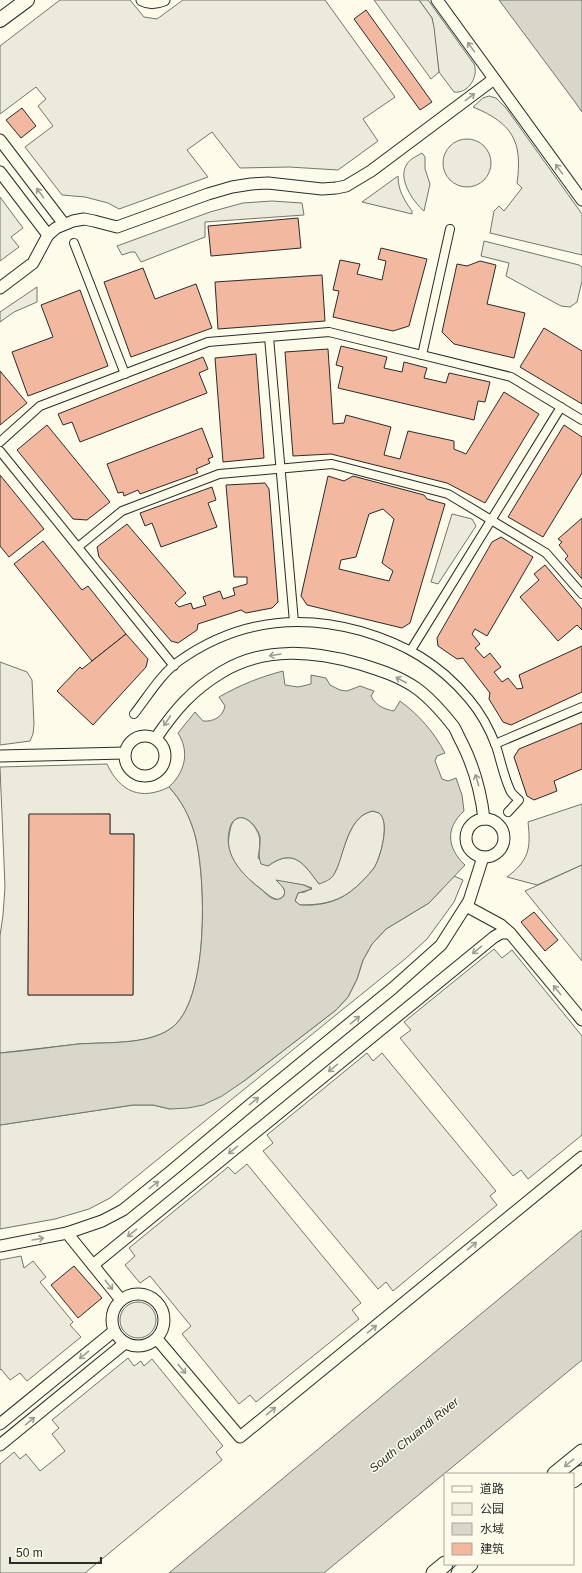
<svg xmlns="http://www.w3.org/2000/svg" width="582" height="1573" font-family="Helvetica,'Noto Sans SC',sans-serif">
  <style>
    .green { fill: #ecebdb; stroke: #74746e; fill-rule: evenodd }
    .parking { fill: #eceadb; stroke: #74746e }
    .water { fill: #d8d7c9; stroke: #74746e; fill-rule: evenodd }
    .building { fill: #f2b8a0; stroke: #2b2b2b; fill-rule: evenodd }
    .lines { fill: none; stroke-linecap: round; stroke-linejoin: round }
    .pedestrian-casing { stroke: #2b2b2b; stroke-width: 10 }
    .minor-casing { stroke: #2b2b2b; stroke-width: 13 }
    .tertiary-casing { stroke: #2b2b2b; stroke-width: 16 }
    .secondary-casing { stroke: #2b2b2b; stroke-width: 17 }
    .pedestrian { stroke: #fdfbea; stroke-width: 8 }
    .minor { stroke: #fdfbea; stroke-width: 11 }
    .tertiary { stroke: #fdfbea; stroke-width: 14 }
    .secondary { stroke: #fdfbea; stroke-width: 15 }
    .oneway { stroke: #9e9d94 }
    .labels { text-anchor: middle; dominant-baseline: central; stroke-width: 3; stroke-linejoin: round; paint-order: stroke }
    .water-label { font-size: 12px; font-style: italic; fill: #2b2b2b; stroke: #fdfbea }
  </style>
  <rect width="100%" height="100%" fill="#fdfbea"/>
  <g class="green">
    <path d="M419,0H428L474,64C479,77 468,94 454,92L439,72L432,18Z"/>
    <path d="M489,96L496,98L506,108L582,214V255L490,233L494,211L499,206L504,211L522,188L517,183C523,141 512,123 473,107L483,98Z"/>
    <circle cx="467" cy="163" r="24"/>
    <path d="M422,153L425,157V169L430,184L424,211C413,202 397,178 407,164C410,159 417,156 422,153Z"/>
    <path d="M398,176C398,190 404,200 412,211V214L362,202Z"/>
    <path d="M272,201L302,203L304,215L205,222V237L141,262L135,252H131L122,255L117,246L210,212L243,203Z"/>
    <path d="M484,241L579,265L582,267V281L577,302L570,307L561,306L506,276L509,263L481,256Z"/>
    <path d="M37,287V302L14,312L0,322V312Z"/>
    <path d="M452,514L472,519L476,526L438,584L431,582Z"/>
    <path d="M0,662L27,672L32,680L34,724L33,734L30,741L0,745Z"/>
    <path d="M107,764C120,792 141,801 169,787C182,801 190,817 195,835C206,876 210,1003 170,1029C147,1045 106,1042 78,1044C52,1047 26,1050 0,1053V936L3,915L5,887L0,767ZM110,814V834H134L133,995H28L29,815Z"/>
    <path d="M582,804V865L537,885L507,877C529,860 531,849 528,822Z"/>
    <path d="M373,811C375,812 377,812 379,813C391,821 380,859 374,868C367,877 358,886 350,892C335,903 318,905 300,905L295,901L298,893L305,892L312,888L304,885L277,881C282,885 289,893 281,898C279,899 278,900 276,899C271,898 265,892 261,889C245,877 225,859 229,836C230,830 231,821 238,818C247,815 257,828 259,836C261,842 259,851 258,858L268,866C294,847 304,864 319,884C323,881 331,878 334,874C337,870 338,864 340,859C346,842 352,815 373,811Z"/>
    <path d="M454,876L463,880L454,902L427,939L405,959L110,1198L89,1209L55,1219L0,1229V1125L133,1105H153L170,1109L244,1081L336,1010L348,997L357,979L363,960L372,944L386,929L429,903Z"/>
    <circle cx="138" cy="1320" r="18"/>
  </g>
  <g class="parking">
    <path d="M60,0H130L144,17L157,19L183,0H325L395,97L363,119L378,141L338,170L289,167L240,168L212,132L187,150L208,177L119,209L108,203L85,197L62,195L25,147L53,126L38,106L46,99L36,87L0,114V46Z"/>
    <path d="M374,0H419L432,18L434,27L439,72L431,79Z"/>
    <path d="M0,197L23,228L11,237L19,247L0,261Z"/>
    <path d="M582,865V961L525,891Z"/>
    <path d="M494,949L502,958L512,950L582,1036V1135L528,1179L521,1170L513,1176L400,1038L411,1030L404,1022Z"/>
    <path d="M367,1053L373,1061L382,1053L496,1191L490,1196L497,1205L393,1291L386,1282L378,1289L263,1151L273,1143L267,1135Z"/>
    <path d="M247,1164L361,1303L352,1310L359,1319L256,1402L250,1395L239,1404L182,1334L191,1326L150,1276L140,1283L125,1265L135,1256L129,1248L228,1167L235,1174Z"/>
    <path d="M21,1256L24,1268L33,1261L46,1277L40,1282L73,1322L70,1325L81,1337L27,1381L20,1373L10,1380L1,1369L0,1370V1260Z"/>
    <path d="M128,1358L134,1366L141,1361L144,1366L152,1359L223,1446L216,1452L222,1460L85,1573H0V1464L14,1452L20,1459L26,1454L40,1471L65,1451L52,1434L59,1428L52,1420Z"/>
  </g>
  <g class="water">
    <path d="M499,0H582V112L575,102Z"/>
    <path d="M283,671L285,685L298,687L311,684V675L326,678L330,685L340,690L347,691L360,686L374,691L371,696C376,706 384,709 394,711L400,701C419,715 434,732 445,753L437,756L435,761L442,779L448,781L456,778L462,795L464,811C445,828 447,848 465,865L429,903L386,929L372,944L363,960L357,979L348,997L336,1010L244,1081L222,1096L203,1105L188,1108L170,1109L153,1105H133L0,1125V1053C26,1051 52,1047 78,1044C106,1042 147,1045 170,1029C210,1003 206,876 195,835C190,817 182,801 169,787C185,772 190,752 178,733L195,712L203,721C213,722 223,717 225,706L219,697C240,685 260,677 283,671ZM373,811C375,812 377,812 379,813C391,822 380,859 374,868C367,877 358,886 350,892C335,903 318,906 300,905L295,901L298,893L312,889L304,885L276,880C279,883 282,886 284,889C287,896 280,901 274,899C270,898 265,893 262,890C244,876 224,857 229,832C230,827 231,822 236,819C246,813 258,828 260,837C261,847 257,854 261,864L268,866C294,847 304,864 319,884C322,883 327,881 330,879C334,876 336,870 338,866C345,847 350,815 373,811Z"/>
    <path d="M582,1230V1360L324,1573H169Z"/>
  </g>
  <g class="building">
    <path d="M366,10L432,102L420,110L354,19Z"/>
    <path d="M22,108L36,126L21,138L6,120Z"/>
    <path d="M298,218L301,248L211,256L208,226Z"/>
    <path d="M381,248L427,259L409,326L393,331L333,317L339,291L333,290L340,260L360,264L357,274L382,280L386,261L378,259Z"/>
    <path d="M480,261L496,265L487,304L525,313L514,358L454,344L442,332L457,264L467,266Z"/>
    <path d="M143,268L155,299L196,284L212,328L131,357L104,282Z"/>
    <path d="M322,275L325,321L218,329L215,282Z"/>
    <path d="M80,290L108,366L28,396L12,352L53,337L41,305Z"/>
    <path d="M544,328L582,351V404L520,367Z"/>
    <path d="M341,346L387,357L384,368L402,372L404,362L427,368L424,378L446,383L449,373L490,382L485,402L478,401L474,420L338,388L343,367L336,365Z"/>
    <path d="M328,349L333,424L344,423L346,415L391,427L384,455L400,459L408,431L454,441V449L466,454L504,392L539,414L485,503L447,483L331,454L293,456L285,352Z"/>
    <path d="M256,354L264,458L223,462L215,358Z"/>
    <path d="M203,357L208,369L199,373L207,393L80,442L72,422L63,425L58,414Z"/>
    <path d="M0,371L27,403L0,425Z"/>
    <path d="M47,425L110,502L87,520L73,519L17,450Z"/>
    <path d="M564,425L582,437V473L543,537L508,517Z"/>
    <path d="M202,428L213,457L208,459L210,463L196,469L198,473L140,494L138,490L124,496L123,492L118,493L107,464Z"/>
    <path d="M0,475L44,529L9,557L0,546Z"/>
    <path d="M328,476L344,481L353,476L424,495L427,499L445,504L410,623L402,628L307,605L301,596ZM383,509L394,519L382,563L393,571L389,581L339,569L341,560L356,557L369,514Z"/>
    <path d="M265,483L269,489L278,602L272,608L246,613L241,610L198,624L197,630L178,643L171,641L99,557L97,547L127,524L186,593L175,603L179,607L191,603L193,609L206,605L203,597L220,591L223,599L235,595L233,588L247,584V577H234L226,485Z"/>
    <path d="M212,487L216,500L208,503L217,527L161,547L152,523L145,526L140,513Z"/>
    <path d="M582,518V579L565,559L568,556L559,545L562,542L558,539Z"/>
    <path d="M501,537L533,557L487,636L475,629L472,634L480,644L475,648L484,658L490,653L501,667L494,672L502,682L508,678L517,689L523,688L519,675L582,646V692L511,725L503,722L489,699L490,693L463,658L457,659L438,646L437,638L492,542Z"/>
    <path d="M43,541L82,590L88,586L126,634L92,661L14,564Z"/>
    <path d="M545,565L582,609V630L577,625L558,641L520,597L539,580L534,574Z"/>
    <path d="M126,634L148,659L146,667L93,725L57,691L80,667L82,669Z"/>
    <path d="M582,723V769L554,781L557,791L534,800L527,796L514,757L519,749Z"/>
    <path d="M29,814H110V834H134L133,995H28Z"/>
    <path d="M534,912L558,940L545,951L521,922Z"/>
    <path d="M74,1266L102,1298L78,1318L51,1285Z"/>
  </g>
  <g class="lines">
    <defs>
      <g id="pedestrian">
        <path d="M74,243L125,374"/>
        <path d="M269,337L294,622"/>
        <path d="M422,355L450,229"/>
        <path d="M0,442L40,406L208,342L329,332L511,377L582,420"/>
        <path d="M0,451L174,666"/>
        <path d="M78,547L122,511L219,474L332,464L448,494L546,553L582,594"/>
        <path d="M411,650L561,407"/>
        <path d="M134,714C148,696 161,674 179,661C234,622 296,613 361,631C405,644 439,663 469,699C480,712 490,730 496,746C501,761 504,778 511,792C513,795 517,798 519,800L508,812"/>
        <path d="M495,744L582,707"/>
      </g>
      <g id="minor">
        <path d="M142,0C150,4 156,3 164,0"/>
        <path d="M437,0L582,200"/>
        <path d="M0,140L64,224"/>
        <path d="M0,172L48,235"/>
        <path d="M0,288L33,263L48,235L56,228L73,221L84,219L94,221L117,227L208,194L232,187L251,184L268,183L322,189L336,188L346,186L371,171L494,79"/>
        <circle cx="145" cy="756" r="20"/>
        <path d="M156,738C175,710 192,690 222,672C265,646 314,651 360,664C379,670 399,676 416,688C430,698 443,713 454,727C457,732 459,738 462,743C474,767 481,792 484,819"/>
        <path d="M0,756L125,753"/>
        <circle cx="485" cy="838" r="19"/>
        <path d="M466,906L501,925L510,933L582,1020"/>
        <path d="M67,1233L121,1300"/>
        <path d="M0,1246L67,1233L102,1221L123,1210L170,1172L251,1104L393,988L441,945L469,901L483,857"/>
        <path d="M93,1265L494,937L501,933H510"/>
        <circle cx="138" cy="1320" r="26"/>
        <path d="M157,1339L240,1437L582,1157"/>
        <path d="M0,1424L114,1331"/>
        <path d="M0,1445L125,1343"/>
      </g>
      <path id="tertiary" d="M0,20L27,0"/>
      <g id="secondary">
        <path d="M555,1474L582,1452"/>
        <path d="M573,1480L582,1473"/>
        <path d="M434,1573L445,1564"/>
        <path d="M459,1573L470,1564"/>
      </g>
    </defs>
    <use href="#pedestrian" class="pedestrian-casing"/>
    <use href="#minor" class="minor-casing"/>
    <use href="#tertiary" class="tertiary-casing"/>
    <use href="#secondary" class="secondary-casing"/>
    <use href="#pedestrian" class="pedestrian"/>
    <use href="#minor" class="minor"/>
    <use href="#tertiary" class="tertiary"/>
    <use href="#secondary" class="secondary"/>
  </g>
  <defs><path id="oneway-shaft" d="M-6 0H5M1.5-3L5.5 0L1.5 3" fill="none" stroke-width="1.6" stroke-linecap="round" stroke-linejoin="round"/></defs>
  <g class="oneway">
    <use href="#oneway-shaft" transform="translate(471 47) rotate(-126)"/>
    <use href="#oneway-shaft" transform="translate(470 97) rotate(-37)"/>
    <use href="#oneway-shaft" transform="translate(559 169) rotate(-126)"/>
    <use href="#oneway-shaft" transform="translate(40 193) rotate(-127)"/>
    <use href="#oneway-shaft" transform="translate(275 655) rotate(171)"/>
    <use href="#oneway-shaft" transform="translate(401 680) rotate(-153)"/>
    <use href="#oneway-shaft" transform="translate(167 721) rotate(124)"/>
    <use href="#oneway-shaft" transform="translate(477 780) rotate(-106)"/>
    <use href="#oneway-shaft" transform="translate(477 950) rotate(141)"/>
    <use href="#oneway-shaft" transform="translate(557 990) rotate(-129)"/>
    <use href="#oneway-shaft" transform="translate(355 1020) rotate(-40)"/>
    <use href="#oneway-shaft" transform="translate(333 1068) rotate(141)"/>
    <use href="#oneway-shaft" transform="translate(254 1101) rotate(-39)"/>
    <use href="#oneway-shaft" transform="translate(233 1150) rotate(141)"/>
    <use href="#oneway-shaft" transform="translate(154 1185) rotate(-38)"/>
    <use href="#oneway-shaft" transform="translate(132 1233) rotate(141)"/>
    <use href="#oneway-shaft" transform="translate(38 1239) rotate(-10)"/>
    <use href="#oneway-shaft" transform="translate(472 1246) rotate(-39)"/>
    <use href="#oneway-shaft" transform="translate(109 1285) rotate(51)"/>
    <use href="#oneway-shaft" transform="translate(372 1329) rotate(-39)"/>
    <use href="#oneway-shaft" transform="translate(84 1355) rotate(141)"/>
    <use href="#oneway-shaft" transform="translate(182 1369) rotate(50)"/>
    <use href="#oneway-shaft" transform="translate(271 1411) rotate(-39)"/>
    <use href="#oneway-shaft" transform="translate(30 1421) rotate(-39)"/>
    <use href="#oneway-shaft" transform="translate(569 1463) rotate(141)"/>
  </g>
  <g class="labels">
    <g class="water-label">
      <text transform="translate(414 1435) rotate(-39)">South Chuandi River</text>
    </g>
  </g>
  <rect x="444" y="1473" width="130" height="92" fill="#fdfbea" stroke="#a9a89e"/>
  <rect x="452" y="1486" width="20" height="6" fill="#fdfbea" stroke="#a9a89e"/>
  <text x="480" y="1493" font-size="12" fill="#2b2b2b">道路</text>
  <rect x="452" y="1503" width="20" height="12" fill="#ecebdb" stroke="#a9a89e"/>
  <text x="480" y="1513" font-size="12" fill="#2b2b2b">公园</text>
  <rect x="452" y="1523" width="20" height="12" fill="#d8d7c9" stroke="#a9a89e"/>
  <text x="480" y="1533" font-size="12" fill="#2b2b2b">水域</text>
  <rect x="452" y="1543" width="20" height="12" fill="#f2b8a0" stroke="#a9a89e"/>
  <text x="480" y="1553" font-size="12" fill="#2b2b2b">建筑</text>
  <path d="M10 1557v6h91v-6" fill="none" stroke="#2b2b2b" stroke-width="2"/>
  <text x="16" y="1557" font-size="12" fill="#2b2b2b" stroke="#fdfbea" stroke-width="3" paint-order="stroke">50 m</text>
</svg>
